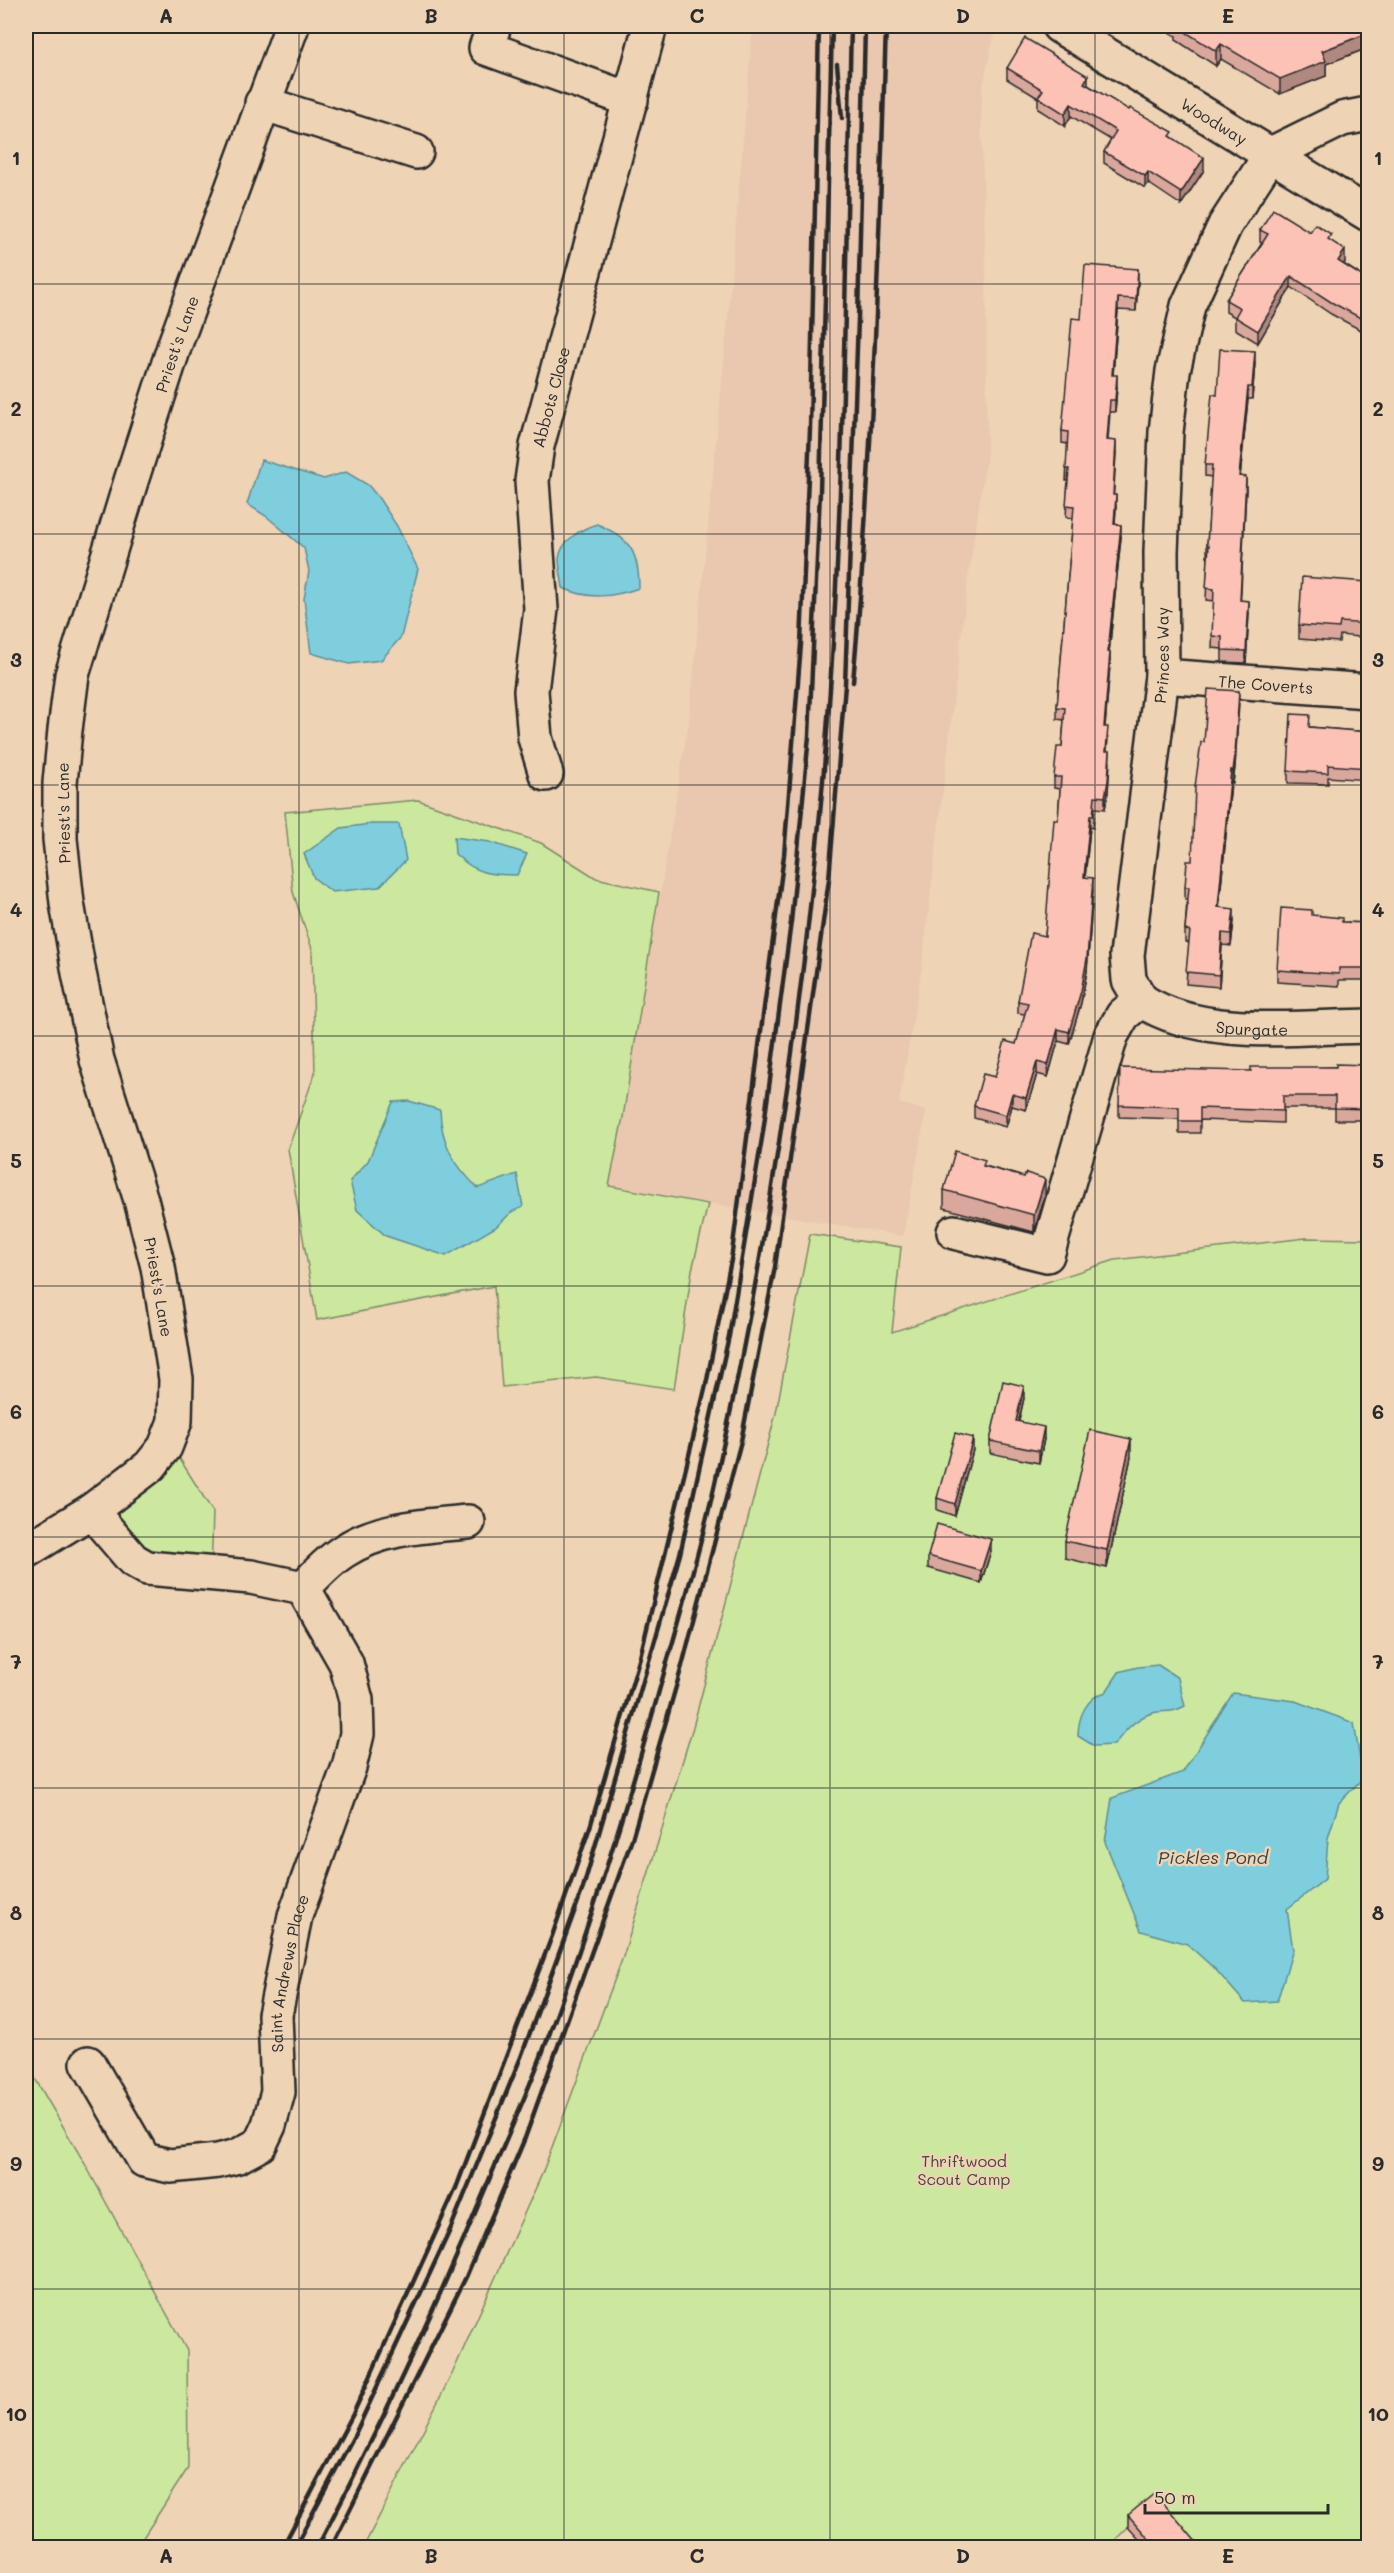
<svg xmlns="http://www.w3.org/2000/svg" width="1394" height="2573" font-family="Mali,sans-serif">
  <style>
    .built { fill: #eac7af }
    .green { fill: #cce89f; stroke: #7c8a65; stroke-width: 1.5 }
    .water { fill: #7fcedd; stroke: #5d8d96; stroke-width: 1.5 }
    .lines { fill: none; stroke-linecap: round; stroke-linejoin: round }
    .minor-casing { stroke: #2b2b2b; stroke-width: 38 }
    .minor { stroke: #eed3b5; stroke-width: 33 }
    .rail { stroke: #2b2b2b; stroke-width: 4.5 }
    .wall { fill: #daa79d; stroke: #2b2b2b; stroke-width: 1.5 }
    .shaded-wall { fill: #b1887f; stroke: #2b2b2b; stroke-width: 1.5 }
    .building { fill: #fdc2b6; stroke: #2b2b2b; stroke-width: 1.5 }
    .grid { fill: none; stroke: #2b2b2b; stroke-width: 1.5; stroke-opacity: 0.55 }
    .labels { text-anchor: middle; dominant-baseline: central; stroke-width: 5; stroke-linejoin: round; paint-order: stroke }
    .street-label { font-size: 16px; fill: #2b2b2b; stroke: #eed3b5 }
    .park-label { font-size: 16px; fill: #43473c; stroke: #eed3b5 }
    .water-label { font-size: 18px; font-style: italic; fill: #384346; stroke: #eed3b5 }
    .neatline { fill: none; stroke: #2b2b2b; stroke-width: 2 }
    .grid-label { font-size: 20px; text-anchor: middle; font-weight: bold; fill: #2b2b2b }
  </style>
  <rect width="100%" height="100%" fill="#eed3b5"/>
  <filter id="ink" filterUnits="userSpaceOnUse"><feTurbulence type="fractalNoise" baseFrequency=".0167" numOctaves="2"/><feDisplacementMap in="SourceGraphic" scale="12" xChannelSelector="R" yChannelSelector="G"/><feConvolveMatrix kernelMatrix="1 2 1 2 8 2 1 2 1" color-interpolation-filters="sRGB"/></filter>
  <g filter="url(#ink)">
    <path class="built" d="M753,26H996L982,90L981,118L986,271L987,452L968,578L922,966L899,1103L926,1111L903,1236L609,1186L623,1117L689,721L724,363Z"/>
    <g class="green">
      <path d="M418,800L541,843L596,878L659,892L623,1117L609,1186L708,1204L692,1270L674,1389L596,1377L502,1387L494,1286L317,1320L288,1149L315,1073L312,949L293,892L285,812Z"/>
      <path d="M810,1234L901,1247L892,1332L1115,1260L1306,1238L1368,1239V2547H1191L1128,2527L1108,2547L363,2548L453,2372L542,2174L623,1957L693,1727L776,1413Z"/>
      <path d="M173,1448L213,1512L211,1574L167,1571L91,1512Z"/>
      <path d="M26,2063L85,2164L187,2351L188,2468L137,2547H26Z"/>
    </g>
    <g class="water">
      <path d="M261,460L324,479L346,472L368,485L378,497L397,526L418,569L401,637L381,660L349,664L311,653L304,599L309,571L304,548L266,516L247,504Z"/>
      <path d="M597,524C630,538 639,552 639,588C613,597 589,600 563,588C562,579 559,568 559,559C561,540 581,529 597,524Z"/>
      <path d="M370,824H399L406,860L379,887L332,892L314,878L304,854L341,828Z"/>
      <path d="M454,837L490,842L527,854L517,875C488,875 477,874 455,854Z"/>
      <path d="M409,1101L440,1110C441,1143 454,1165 478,1188L517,1174L523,1207L512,1212L496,1227L446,1256L386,1236L357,1210L350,1181L368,1161L393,1102Z"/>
      <path d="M1158,1665L1178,1678L1185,1706C1168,1715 1165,1709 1152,1713C1134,1719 1125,1731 1114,1745L1094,1746L1078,1736C1078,1717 1086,1697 1106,1692L1119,1672L1138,1667Z"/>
      <path d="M1233,1693L1295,1701L1354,1723L1363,1778L1339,1803L1328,1838L1325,1879L1287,1909L1293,1950L1277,2001L1245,2003L1216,1970L1187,1944L1141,1931L1105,1842L1112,1798L1183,1772Z"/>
    </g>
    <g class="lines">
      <defs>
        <g id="minor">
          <path d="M494,26L486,48L631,100"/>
          <path id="s1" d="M1059,26L1368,214"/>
          <path d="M262,103L416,152"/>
          <path id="s2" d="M1162,676L1368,691"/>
          <path id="s3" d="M546,774L535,738L531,691L541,609L532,481L537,446L650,26"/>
          <path id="s4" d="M1141,1000C1201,1040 1299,1027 1368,1026"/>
          <path id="s5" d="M954,1232L1047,1255L1111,1036L1123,1015L1141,1000L1129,980L1127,955L1162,676L1161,552L1166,432L1173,371L1188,306L1225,225L1271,154L1342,119L1368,114"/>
          <path id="s6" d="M26,1551L91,1511L150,1466L165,1447L175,1421L176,1379L158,1267L141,1200L97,1060L79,973L67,903L60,839V783L65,730L72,675L131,481L175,344L292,26"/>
          <path d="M303,1588C316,1575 328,1561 344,1551C381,1527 426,1526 468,1522"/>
          <path id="s7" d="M88,2063L144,2160L170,2166L218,2161L238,2156L260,2144L269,2125L278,2092L275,2015L295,1916L349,1767L357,1734L356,1700L346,1663L303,1588L251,1577L147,1568L133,1560L91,1511"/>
        </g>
      </defs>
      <use href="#minor" class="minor-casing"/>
      <use href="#minor" class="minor"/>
      <g class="rail">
        <path d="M837,64L842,118"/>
        <path d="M853,682C873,463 879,244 886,26"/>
        <path d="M282,2548L353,2414L456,2188L552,1936L591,1824L640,1657L706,1385L731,1260L784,855L801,644L810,429L819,26"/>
        <path d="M294,2548L356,2432L450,2230L521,2057L583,1888L680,1554L729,1336L763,1132L791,922L809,736L820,492L832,26"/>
        <path d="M317,2548C380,2428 437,2305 489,2180C506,2140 524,2100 540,2059C588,1933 628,1803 664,1673C682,1610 701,1547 715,1483C761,1279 793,1071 815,863C845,585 844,305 851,26"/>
        <path d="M331,2548L466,2277L525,2138L632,1839L682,1666L741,1441L775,1267L829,879L845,685L858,319L865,26"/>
      </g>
    </g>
    <g class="wall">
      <path d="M1158,26H1368V48L1326,64V76L1280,94L1221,59L1216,66L1176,40V36Z"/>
      <path d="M1007,68L1088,85L1173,138L1204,170L1181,205L1148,183L1145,188L1104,163V152L1111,140L1071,116L1065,126L1038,109V98L1007,79Z"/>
      <path d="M1260,230L1310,232L1331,241L1345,262L1344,264L1368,280V334L1331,314L1291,287L1258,343L1235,329V317L1226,312V300L1262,243L1260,242Z"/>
      <path d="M1138,281L1136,311L1118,310L1113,375L1117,387L1115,412H1110L1108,440L1116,452L1113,495L1116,507L1115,525L1121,537L1109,652L1110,664L1105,727L1108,739L1107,751L1110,763L1108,792L1105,809L1095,808L1093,828L1090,827L1085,877L1093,890L1087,971L1081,1003L1069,1044L1058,1041L1048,1077L1037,1074L1026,1110L1012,1106L1006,1127L974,1118V1106L995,1077L1016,1044L1025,1014L1018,1013V1001L1045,936L1058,820L1060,789L1054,788V777L1062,747L1064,720L1057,719V707L1073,518L1066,517L1068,481H1066L1068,444L1062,443V431L1081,319Z"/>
      <path d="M1255,363L1252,399H1248L1240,476L1246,489L1240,600L1249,613L1246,663L1222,662V649L1212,648L1214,601L1206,600L1208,557H1207V545L1212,477L1205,476V465L1217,395Z"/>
      <path d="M1368,582V638L1340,635L1339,642L1299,639V625Z"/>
      <path d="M1239,703L1235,767L1233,783L1231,782L1219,908L1234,921L1231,946L1222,945L1219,987L1186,984L1189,943L1185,942V930L1187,899H1185V887L1192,861Z"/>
      <path d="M1310,727L1368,732V780L1328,777V784L1288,783V771Z"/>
      <path d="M1312,916L1342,922L1368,923V980H1339V986L1277,982V970Z"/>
      <path d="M1368,1065V1120H1335V1108H1283V1123L1200,1120V1133H1179V1119L1119,1117V1105L1251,1071Z"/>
      <path d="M985,1166L1024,1177L1045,1196L1034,1232L944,1208V1190Z"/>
      <path d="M1024,1398L1019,1421L1044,1439L1039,1463L990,1453V1441Z"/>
      <path d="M973,1450L955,1516L937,1510V1498Z"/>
      <path d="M1131,1457L1107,1568L1065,1558V1541Z"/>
      <path d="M991,1551L981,1583L928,1568V1556Z"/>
      <path d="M1128,2515L1197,2547H1146L1128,2527Z"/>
    </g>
    <g class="shaded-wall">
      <path d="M1368,33V48L1326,64V76L1280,94V79L1322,51Z"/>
      <path d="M1221,44V59L1216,66V51Z"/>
      <path d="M1088,76V88L1084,83Z"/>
      <path d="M1071,104V116L1065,126V114Z"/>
      <path d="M1204,158V170L1181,205V193Z"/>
      <path d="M1148,172V183L1145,188V176Z"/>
      <path d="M1345,250V262L1338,273V261Z"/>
      <path d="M1138,269V281L1136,311V299Z"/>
      <path d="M1291,276V287L1258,343V331Z"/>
      <path d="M1118,298V310L1112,387V375Z"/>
      <path d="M1255,351V363L1252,399V387Z"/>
      <path d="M1117,375V387L1115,412V400Z"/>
      <path d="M1248,387V399L1239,488V476Z"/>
      <path d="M1116,441V452L1113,507V495Z"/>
      <path d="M1246,477V489L1240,612V600Z"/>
      <path d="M1116,495V507L1114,536V524Z"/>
      <path d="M1121,525V537L1108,663V652Z"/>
      <path d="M1249,601V613L1246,663V651Z"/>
      <path d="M1110,652V664L1104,739V727Z"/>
      <path d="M1239,691L1235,767L1233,783V771Z"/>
      <path d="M1110,751L1108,792L1105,809V797Z"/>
      <path d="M1231,770V782L1218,919V907Z"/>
      <path d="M1090,816V827L1084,889V877Z"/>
      <path d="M1093,878V890L1087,971L1081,1003L1069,1044V1032Z"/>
      <path d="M1234,909V921L1231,946V934Z"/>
      <path d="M1222,933V945L1219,987V975Z"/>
      <path d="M1058,1029V1041L1048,1077V1065Z"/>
      <path d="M1037,1062V1074L1026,1110V1098Z"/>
      <path d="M1012,1094V1106L1006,1127V1115Z"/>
      <path d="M1045,1179V1196L1034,1232V1215Z"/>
      <path d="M1024,1386V1398L1016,1433V1421Z"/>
      <path d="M1044,1427V1439L1039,1463V1451Z"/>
      <path d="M973,1438V1450L955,1516V1504Z"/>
      <path d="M1131,1439V1457L1107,1568V1550Z"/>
      <path d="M991,1539V1551L981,1583V1571Z"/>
    </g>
    <g class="building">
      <path d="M1176,26H1368V33L1322,51L1326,61L1280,79L1221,44L1216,51Z"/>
      <path d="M1025,38L1088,76L1084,83L1129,110L1130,108L1173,132L1170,136L1204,158L1181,193L1148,172L1145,176L1104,152L1116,131L1071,104L1065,114L1038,97L1043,90L1007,68Z"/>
      <path d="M1273,209L1310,232L1315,224L1331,234L1328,239L1345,250L1338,261L1368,280V322L1331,302L1291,276L1258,331L1235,317L1240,308L1226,300L1268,234L1260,230Z"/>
      <path d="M1085,265L1138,269L1136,299L1118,298L1112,375H1117L1115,400H1110L1107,440L1116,441L1113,495H1116L1114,524L1121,525L1108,652H1110L1104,727H1108L1106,751H1110L1108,781L1105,797L1095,796L1093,816H1090L1084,877L1093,878L1087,959L1081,991L1069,1032L1058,1029L1048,1065L1037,1062L1026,1098L1012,1094L1006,1115L974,1106L983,1074L995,1077L1005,1041L1016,1044L1028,1003L1018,1001L1031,933L1045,936L1054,819L1058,820L1061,777H1054L1057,747H1062L1065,708L1057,707L1074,506L1066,505L1069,469H1066L1068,432L1062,431L1072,318L1081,319Z"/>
      <path d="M1220,349L1255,351L1252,387H1248L1239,476L1246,477L1240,600L1249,601L1246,651L1222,650V637L1212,636L1214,589L1206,588L1209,545H1207L1212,465H1205L1212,394L1217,395Z"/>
      <path d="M1302,577L1368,582V624L1340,622L1339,628L1299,625Z"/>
      <path d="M1208,689L1239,691L1235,755L1233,771L1231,770L1218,907L1234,909L1231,934L1222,933L1219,975L1186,972L1190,931L1185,930L1189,887H1185L1187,861H1192L1195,787L1201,742H1204Z"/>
      <path d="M1291,714L1310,715L1309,727L1368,732V768L1328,765V773L1288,771Z"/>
      <path d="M1281,908L1312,910V915L1342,918V922L1368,923V968H1339V974L1277,970Z"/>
      <path d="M1336,1064L1368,1065V1109L1335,1108V1096H1283V1111L1200,1108V1121H1179V1107L1119,1105L1120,1068L1251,1071V1067H1336Z"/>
      <path d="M955,1151L985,1160L983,1166L1024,1177L1026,1173L1045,1179L1034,1215L944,1190Z"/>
      <path d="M1003,1381L1024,1386L1016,1421L1044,1427L1039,1451L990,1441Z"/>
      <path d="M1090,1430L1131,1439L1107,1550L1065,1541Z"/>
      <path d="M955,1433L973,1438L955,1504L937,1498Z"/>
      <path d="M937,1524L991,1539L981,1571L928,1556Z"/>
      <path d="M1155,2493L1197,2543L1192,2547H1156L1128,2515Z"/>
    </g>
  </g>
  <path class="grid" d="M299,26V2548M564,26V2548M830,26V2548M1095,26V2548M26,284H1368M26,534H1368M26,785H1368M26,1036H1368M26,1286H1368M26,1537H1368M26,1788H1368M26,2039H1368M26,2289H1368"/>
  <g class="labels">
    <g class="street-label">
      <text stroke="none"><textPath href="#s1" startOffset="182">Woodway</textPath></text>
      <text stroke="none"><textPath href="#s6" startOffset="1310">Priest's Lane</textPath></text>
      <text stroke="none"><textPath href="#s3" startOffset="382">Abbots Close</textPath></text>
      <text stroke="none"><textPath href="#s5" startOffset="722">Princes Way</textPath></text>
      <text stroke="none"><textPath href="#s2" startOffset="104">The Coverts</textPath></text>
      <text transform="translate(63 813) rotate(-91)">Priest's Lane</text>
      <text stroke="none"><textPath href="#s4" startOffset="116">Spurgate</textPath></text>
      <text transform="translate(159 1287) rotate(80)">Priest's Lane</text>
      <text stroke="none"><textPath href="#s7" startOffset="408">Saint Andrews Place</textPath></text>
    </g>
    <g class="park-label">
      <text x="964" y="2160">Thriftwood<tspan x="964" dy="18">Scout Camp</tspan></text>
    </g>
    <g class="water-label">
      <text x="1213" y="1857">Pickles Pond</text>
    </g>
  </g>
  <rect width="1394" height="2573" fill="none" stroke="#eed3b5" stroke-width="66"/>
  <path d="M1145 2504v9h183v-9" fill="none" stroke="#2b2b2b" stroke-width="3"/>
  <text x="1154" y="2504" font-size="18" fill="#2b2b2b" stroke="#eed3b5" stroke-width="4.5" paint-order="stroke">50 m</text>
  <rect x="33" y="33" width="1328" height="2507" class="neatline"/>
  <g class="grid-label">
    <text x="166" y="23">A</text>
    <text x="431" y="23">B</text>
    <text x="697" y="23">C</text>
    <text x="963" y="23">D</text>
    <text x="1228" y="23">E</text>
    <text x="16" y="165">1</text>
    <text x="1378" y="165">1</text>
    <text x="16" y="416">2</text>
    <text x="1378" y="416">2</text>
    <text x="16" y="667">3</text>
    <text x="1378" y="667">3</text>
    <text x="16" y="917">4</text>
    <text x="1378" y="917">4</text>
    <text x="16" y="1168">5</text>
    <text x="1378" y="1168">5</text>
    <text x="16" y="1419">6</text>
    <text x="1378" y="1419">6</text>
    <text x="16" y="1669">7</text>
    <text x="1378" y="1669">7</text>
    <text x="16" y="1920">8</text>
    <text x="1378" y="1920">8</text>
    <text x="16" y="2171">9</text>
    <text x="1378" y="2171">9</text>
    <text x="16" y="2421">10</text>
    <text x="1378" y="2421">10</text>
    <text x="166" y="2563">A</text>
    <text x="431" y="2563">B</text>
    <text x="697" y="2563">C</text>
    <text x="963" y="2563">D</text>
    <text x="1228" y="2563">E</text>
  </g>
</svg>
